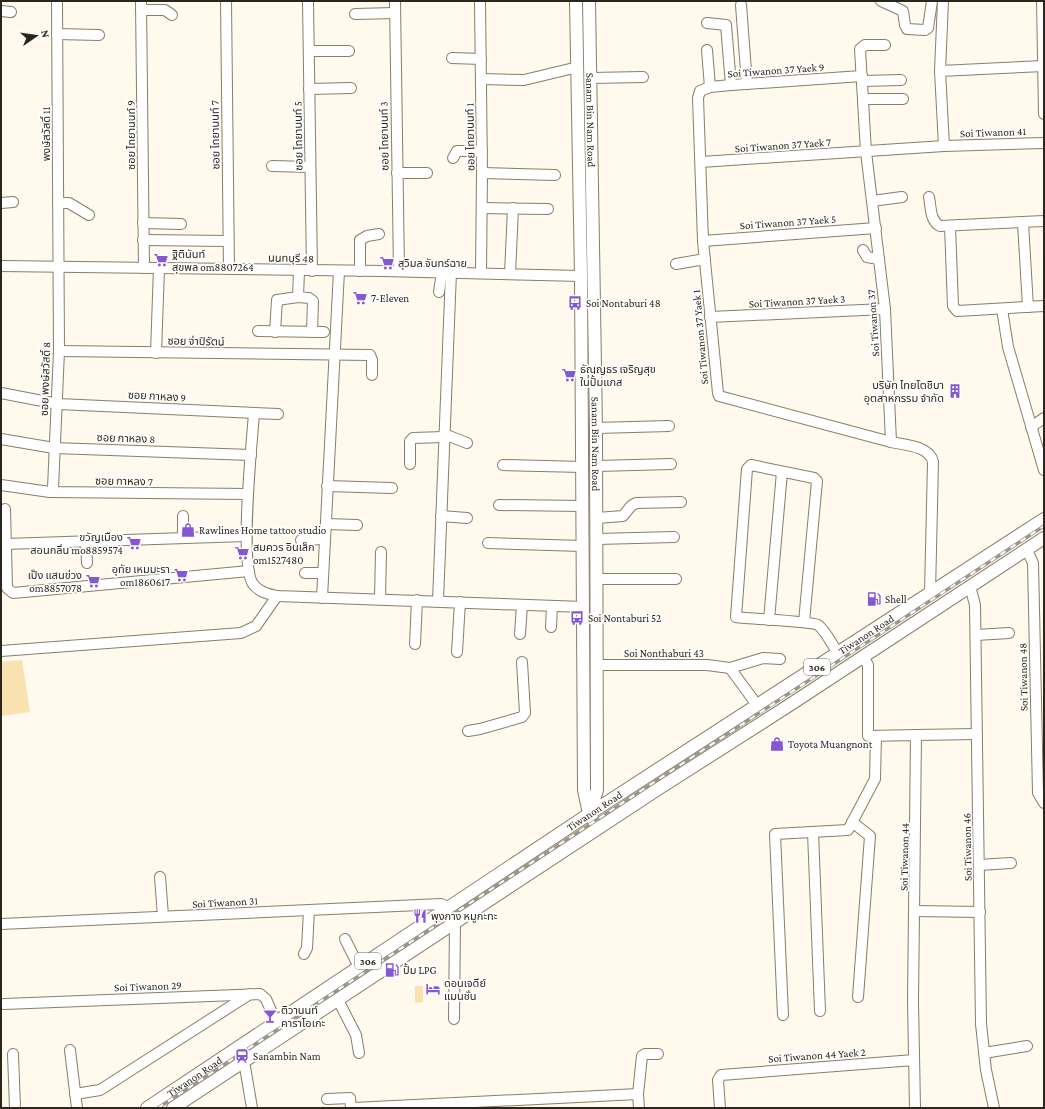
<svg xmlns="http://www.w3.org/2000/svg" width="1045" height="1109" font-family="'Crimson Pro','Noto Sans Thai',serif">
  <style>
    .green { fill: #f9e2af }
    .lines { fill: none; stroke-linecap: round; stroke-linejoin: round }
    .minor-casing { stroke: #8a7e64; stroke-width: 12 }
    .major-casing { stroke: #8a7e64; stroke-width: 14 }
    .minor { stroke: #fff; stroke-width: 10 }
    .major { stroke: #fff; stroke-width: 12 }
    .rail-casing { stroke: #9c978c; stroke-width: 3.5 }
    .rail { stroke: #fff; stroke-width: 2; stroke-dasharray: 6; stroke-linecap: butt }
    .labels { text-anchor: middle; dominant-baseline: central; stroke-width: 3.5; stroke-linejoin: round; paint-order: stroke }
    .shield { fill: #fff; stroke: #6b675f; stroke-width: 1 }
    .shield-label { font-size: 10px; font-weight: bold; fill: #2b261b }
    .street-label { font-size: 11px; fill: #2b261b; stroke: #fff }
    .poi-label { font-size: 11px; fill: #2b261b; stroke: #fff; text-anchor: start }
  </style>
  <rect width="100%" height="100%" fill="#fff9ee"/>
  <g class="green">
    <path d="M22,660L30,712L1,716V662Z"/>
    <path d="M415,986H423V1002L415,1003Z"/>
  </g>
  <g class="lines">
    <defs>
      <g id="minor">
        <path d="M141,1L144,268"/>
        <path d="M226,1L229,269"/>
        <path d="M308,1L312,271"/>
        <path d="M395,1L399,271"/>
        <path d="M480,1L482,173L481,272"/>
        <path d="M881,1L903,11L905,25L907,29L925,30L928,28L932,1"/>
        <path d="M943,1L940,71L944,146"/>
        <path d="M1042,1L1044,114"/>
        <path d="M741,5L747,84"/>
        <path d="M141,10H165L172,15"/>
        <path d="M1,11L11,12"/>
        <path d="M355,14L395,13"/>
        <path d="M707,23L726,25L731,85"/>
        <path d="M57,34L99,35"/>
        <path d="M885,45H865L860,49L866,152L885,309L891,442C905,445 930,446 933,462L930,593"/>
        <path d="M707,50L710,87"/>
        <path d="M309,51H349"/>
        <path d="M452,58L481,59"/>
        <path d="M940,71L1044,66"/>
        <path d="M862,76L731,85L710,87L700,91L698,98L703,241L718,393L719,396L891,442"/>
        <path d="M591,78L643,77"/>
        <path d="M481,79L524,80L578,67"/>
        <path d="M862,81L901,80"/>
        <path d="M309,89L351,88"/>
        <path d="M863,99H903"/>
        <path d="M453,158L457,151H482"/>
        <path d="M701,162L944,146L1044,143"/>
        <path d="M272,166L310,167"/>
        <path d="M397,173H427"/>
        <path d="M482,173L555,175"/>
        <path d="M929,197C931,207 930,221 940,226L1044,221"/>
        <path d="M872,201L902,197"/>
        <path d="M1,203L13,202"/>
        <path d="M58,203H69L89,215"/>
        <path d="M482,208L548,209"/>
        <path d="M143,223L181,224"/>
        <path d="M1023,223L1028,307"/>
        <path d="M950,226L953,306L957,311L1044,306"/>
        <path d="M143,240L228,241"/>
        <path d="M703,241L876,228"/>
        <path d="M863,250L867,257L879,259"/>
        <path d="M676,264L705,259"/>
        <path d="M1,266L383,271L581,276"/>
        <path d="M299,271L298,297L309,298L313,301L312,332"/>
        <path d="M360,271V240L367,236L379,234"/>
        <path d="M510,274L513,208"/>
        <path d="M439,292L442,272"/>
        <path d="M1002,309L1008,347L1044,470"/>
        <path d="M710,317L885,309"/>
        <path d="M258,331L324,332"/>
        <path d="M275,332L277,300L298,297"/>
        <path d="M59,351L370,355L372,360V375"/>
        <path d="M156,353L159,268"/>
        <path d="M1,393L58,404L278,414"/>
        <path d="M254,413C252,443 239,564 253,584C259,592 268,594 277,596L583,607"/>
        <path d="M1031,427L1044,418"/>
        <path d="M596,428L669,426"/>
        <path d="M444,434L467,443"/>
        <path d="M1,439L54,448L251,455"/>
        <path d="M410,464V441L413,438L444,437"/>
        <path d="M503,465L583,467"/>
        <path d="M597,466L671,464"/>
        <path d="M1,485L50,492L248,494"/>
        <path d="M327,486L392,488"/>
        <path d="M50,492L53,488L59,351L57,1"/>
        <path d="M499,505L583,506"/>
        <path d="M5,509L7,588L13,593L249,571"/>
        <path d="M441,516L467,518"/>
        <path d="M597,518L623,516L631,506L636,503L681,502"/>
        <path d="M326,524L357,525"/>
        <path d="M183,538V516"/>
        <path d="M597,539L674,537"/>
        <path d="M301,540L325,539"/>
        <path d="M86,542L87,563"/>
        <path d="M488,543L583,546"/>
        <path d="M5,544L246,536"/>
        <path d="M1027,550L1033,563L1038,793L1044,803"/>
        <path d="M305,573H323"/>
        <path d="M597,579H676"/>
        <path d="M970,586L975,605L981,1024L986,1070L994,1108"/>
        <path d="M322,598L339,271"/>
        <path d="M380,599L381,552"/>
        <path d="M438,601L451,272"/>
        <path d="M769,620L782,472"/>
        <path d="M804,622L817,481L814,478L751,465L747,469L736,617C749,619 811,621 818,625C826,631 832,645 838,653"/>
        <path d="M551,627L552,606"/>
        <path d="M520,634L522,605"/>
        <path d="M976,635L1009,633"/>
        <path d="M415,644L417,600"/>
        <path d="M1,651L241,633L256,626L277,596"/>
        <path d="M457,652L460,602"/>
        <path d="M863,657L868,665V736L916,735L913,1001L915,1108"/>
        <path d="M597,665H707L730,668"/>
        <path d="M730,668L763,658L780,659"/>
        <path d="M730,668L757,705"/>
        <path d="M468,731L480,729L522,717L525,713L522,662"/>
        <path d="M916,735L977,734"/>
        <path d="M852,822L870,836L858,997"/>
        <path d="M813,832L820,1011"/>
        <path d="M979,865L1011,863"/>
        <path d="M160,877L163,916"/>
        <path d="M915,911L980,912"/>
        <path d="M1,924L441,904L449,907"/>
        <path d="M345,939L359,967"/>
        <path d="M304,954L307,948L309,910"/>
        <path d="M338,1000L356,1035L359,1053"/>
        <path d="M4,1004L260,994L266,999L276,1022"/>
        <path d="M783,1015L775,834L848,830L875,779L876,736"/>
        <path d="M454,1019L455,923"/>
        <path d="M70,1050L77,1108"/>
        <path d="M984,1053L1027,1046"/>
        <path d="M13,1054L15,1108"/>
        <path d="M244,1061L252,1108"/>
        <path d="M75,1094L100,1090L250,994"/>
        <path d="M327,1099L350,1098L351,1108"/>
        <path d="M353,1108L638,1094"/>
        <path d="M639,1108L638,1094L642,1056L645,1054H658"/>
        <path d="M720,1108L718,1080L721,1075L914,1060"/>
      </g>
      <g id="major">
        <path d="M576,1L581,276L584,790L589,814L593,820"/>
        <path id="s1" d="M589,1L596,428L597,790L590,813"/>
        <path id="s2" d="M147,1108L589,814L1044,519"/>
        <path d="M173,1108L658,789L788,706L1044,538"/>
      </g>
    </defs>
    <use href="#minor" class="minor-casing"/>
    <use href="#major" class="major-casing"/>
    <use href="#minor" class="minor"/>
    <use href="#major" class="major"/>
    <defs>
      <path id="rail" d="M158,1108L1044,526"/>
    </defs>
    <use href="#rail" class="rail-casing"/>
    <use href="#rail" class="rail"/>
  </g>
  <defs>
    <symbol id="supermarket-bare" viewBox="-9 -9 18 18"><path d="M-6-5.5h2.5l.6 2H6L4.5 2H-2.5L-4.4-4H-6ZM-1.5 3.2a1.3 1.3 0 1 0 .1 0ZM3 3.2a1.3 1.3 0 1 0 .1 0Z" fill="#8458d2" stroke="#fff" stroke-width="2.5" paint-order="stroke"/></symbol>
    <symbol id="bus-bare" viewBox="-9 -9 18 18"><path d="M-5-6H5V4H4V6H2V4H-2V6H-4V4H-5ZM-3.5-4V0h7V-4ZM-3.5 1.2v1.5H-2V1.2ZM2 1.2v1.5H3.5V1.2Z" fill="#8458d2" stroke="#fff" stroke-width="2.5" paint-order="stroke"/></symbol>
    <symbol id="building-bare" viewBox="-9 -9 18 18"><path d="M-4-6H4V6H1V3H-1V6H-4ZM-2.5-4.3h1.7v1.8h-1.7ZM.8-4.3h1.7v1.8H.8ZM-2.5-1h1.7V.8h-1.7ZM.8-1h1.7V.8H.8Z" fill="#8458d2" stroke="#fff" stroke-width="2.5" paint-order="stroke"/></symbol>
    <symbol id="shop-bare" viewBox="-9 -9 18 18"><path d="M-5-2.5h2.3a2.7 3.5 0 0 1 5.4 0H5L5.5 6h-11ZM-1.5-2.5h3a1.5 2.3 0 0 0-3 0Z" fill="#8458d2" stroke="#fff" stroke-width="2.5" paint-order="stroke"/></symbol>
    <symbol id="fuel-bare" viewBox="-9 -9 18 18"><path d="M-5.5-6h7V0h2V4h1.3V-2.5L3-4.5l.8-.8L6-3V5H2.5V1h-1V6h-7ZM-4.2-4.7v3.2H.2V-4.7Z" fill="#8458d2" stroke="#fff" stroke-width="2.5" paint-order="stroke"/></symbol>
    <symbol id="restaurant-bare" viewBox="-9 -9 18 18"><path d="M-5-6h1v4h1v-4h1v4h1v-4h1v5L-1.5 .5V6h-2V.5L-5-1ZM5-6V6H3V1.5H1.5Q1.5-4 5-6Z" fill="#8458d2" stroke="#fff" stroke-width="2.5" paint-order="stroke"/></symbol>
    <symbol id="hotel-bare" viewBox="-9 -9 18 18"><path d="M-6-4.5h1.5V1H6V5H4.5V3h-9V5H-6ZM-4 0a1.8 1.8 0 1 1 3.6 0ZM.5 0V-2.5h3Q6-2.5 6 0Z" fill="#8458d2" stroke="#fff" stroke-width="2.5" paint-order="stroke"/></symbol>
    <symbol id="bar-bare" viewBox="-9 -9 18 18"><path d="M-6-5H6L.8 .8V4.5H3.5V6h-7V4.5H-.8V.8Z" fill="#8458d2" stroke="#fff" stroke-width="2.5" paint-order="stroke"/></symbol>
    <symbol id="station-bare" viewBox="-9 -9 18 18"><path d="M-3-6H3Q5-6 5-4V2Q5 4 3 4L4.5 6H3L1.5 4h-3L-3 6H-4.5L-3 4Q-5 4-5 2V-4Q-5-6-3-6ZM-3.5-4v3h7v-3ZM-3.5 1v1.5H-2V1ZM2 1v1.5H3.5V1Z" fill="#8458d2" stroke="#fff" stroke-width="2.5" paint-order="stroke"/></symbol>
  </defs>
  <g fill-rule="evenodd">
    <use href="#supermarket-bare" x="151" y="250" width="20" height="20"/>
    <use href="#supermarket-bare" x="377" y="253" width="20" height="20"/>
    <use href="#supermarket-bare" x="350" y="288" width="20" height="20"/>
    <use href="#bus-bare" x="565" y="293" width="20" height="20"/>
    <use href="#supermarket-bare" x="559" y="365" width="20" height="20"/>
    <use href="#building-bare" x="945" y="381" width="20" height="20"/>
    <use href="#shop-bare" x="178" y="520" width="20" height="20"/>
    <use href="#supermarket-bare" x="124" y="533" width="20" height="20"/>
    <use href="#supermarket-bare" x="232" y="543" width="20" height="20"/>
    <use href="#supermarket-bare" x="171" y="565" width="20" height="20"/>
    <use href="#supermarket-bare" x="83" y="571" width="20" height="20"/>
    <use href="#fuel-bare" x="864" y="589" width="20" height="20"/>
    <use href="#bus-bare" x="567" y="608" width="20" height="20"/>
    <use href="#shop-bare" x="767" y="734" width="20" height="20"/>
    <use href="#restaurant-bare" x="410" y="906" width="20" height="20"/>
    <use href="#fuel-bare" x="382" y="960" width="20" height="20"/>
    <use href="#hotel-bare" x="423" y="979" width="20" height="20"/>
    <use href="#bar-bare" x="260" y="1006" width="20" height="20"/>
    <use href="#station-bare" x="232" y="1046" width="20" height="20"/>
  </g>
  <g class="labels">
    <g class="shield">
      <rect x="804" y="659" width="26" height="16" rx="3"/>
      <rect x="355" y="953" width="26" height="16" rx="3"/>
    </g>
    <g class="shield-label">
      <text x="817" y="667">306</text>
      <text x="368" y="961">306</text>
    </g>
    <g class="street-label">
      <text transform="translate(776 70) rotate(-4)">Soi Tiwanon 37 Yaek 9</text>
      <text stroke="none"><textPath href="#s1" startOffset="119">Sanam Bin Nam Road</textPath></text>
      <text transform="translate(993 132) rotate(-2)">Soi Tiwanon 41</text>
      <text transform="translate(46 134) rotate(-90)">พงษ์สวัสดิ์ 11</text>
      <text transform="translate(131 135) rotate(-90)">ซอย ไทยานนท์ 9</text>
      <text transform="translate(215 135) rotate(-91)">ซอย ไทยานนท์ 7</text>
      <text transform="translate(298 136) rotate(-91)">ซอย ไทยานนท์ 5</text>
      <text transform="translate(384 136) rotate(-91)">ซอย ไทยานนท์ 3</text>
      <text transform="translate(470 137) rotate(-91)">ซอย ไทยานนท์ 1</text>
      <text transform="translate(783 145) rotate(-4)">Soi Tiwanon 37 Yaek 7</text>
      <text transform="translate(788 222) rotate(-4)">Soi Tiwanon 37 Yaek 5</text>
      <text transform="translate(291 258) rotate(1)">นนทบุรี 48</text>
      <text transform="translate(797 301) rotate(-3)">Soi Tiwanon 37 Yaek 3</text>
      <text transform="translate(873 323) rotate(-94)">Soi Tiwanon 37</text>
      <text transform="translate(700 337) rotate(-95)">Soi Tiwanon 37 Yaek 1</text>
      <text transform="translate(196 341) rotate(1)">ซอย จ่าปิรัตน์</text>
      <text transform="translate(45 379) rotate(-88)">ซอย พงษ์สวัสดิ์ 8</text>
      <text transform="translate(157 396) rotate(3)">ซอย กาหลง 9</text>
      <text transform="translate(126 438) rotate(2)">ซอย กาหลง 8</text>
      <text stroke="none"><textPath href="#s1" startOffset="443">Sanam Bin Nam Road</textPath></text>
      <text transform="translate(124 481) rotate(1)">ซอย กาหลง 7</text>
      <text stroke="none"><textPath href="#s2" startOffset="861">Tiwanon Road</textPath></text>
      <text x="664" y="653">Soi Nonthaburi 43</text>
      <text transform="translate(1023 677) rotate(-91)">Soi Tiwanon 48</text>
      <text stroke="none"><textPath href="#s2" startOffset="537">Tiwanon Road</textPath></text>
      <text transform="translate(967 847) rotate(-91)">Soi Tiwanon 46</text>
      <text transform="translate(904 857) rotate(-89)">Soi Tiwanon 44</text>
      <text transform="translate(225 902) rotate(-3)">Soi Tiwanon 31</text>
      <text transform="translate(148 986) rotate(-2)">Soi Tiwanon 29</text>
      <text transform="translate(817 1055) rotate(-4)">Soi Tiwanon 44 Yaek 2</text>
      <text stroke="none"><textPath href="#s2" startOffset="57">Tiwanon Road</textPath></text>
    </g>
    <g class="poi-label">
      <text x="172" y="254">ฐิตินันท์<tspan x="172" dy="13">สุขพล om8807264</tspan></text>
      <text x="398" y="263">สุวิมล จันทร์ฉาย</text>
      <text x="371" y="298">7-Eleven</text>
      <text x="586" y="303">Soi Nontaburi 48</text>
      <text x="580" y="369">ธัญญธร เจริญสุข<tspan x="580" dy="13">ในปั้มแกส</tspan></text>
      <text x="944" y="385" text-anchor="end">บริษัท ไทยโตชิบา<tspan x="944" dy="13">อุตสาหกรรม จำกัด</tspan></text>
      <text x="199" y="530">Rawlines Home tattoo studio</text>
      <text x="123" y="537" text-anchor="end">ขวัญเมือง<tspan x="123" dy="13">สอนกลิ่น mo8859574</tspan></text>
      <text x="253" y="547">สมควร อินเล็ก<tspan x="253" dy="13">om1527480</tspan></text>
      <text x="170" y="569" text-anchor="end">อุทัย เหมมะรา<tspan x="170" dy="13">om1860617</tspan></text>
      <text x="82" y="575" text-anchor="end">เป็ง แสนข่วง<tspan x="82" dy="13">om8857078</tspan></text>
      <text x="885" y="599">Shell</text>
      <text x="588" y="618">Soi Nontaburi 52</text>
      <text x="788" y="744">Toyota Muangnont</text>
      <text x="431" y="916">พุงกาง หมูกะทะ</text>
      <text x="403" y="970">ปั้ม LPG</text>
      <text x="444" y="983">ดอนเจดีย์<tspan x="444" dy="13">แมนชั่น</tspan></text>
      <text x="281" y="1010">ติวานนท์<tspan x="281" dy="13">คาราโอเกะ</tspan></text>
      <text x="253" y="1056">Sanambin Nam</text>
    </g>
  </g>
  <rect width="1045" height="1109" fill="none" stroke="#2b261b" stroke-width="4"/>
  <g transform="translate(36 36) rotate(77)" stroke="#ffffff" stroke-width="3" paint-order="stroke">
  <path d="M0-3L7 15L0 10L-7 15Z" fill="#2b261b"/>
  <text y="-6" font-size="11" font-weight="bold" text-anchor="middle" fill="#2b261b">N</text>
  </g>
</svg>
